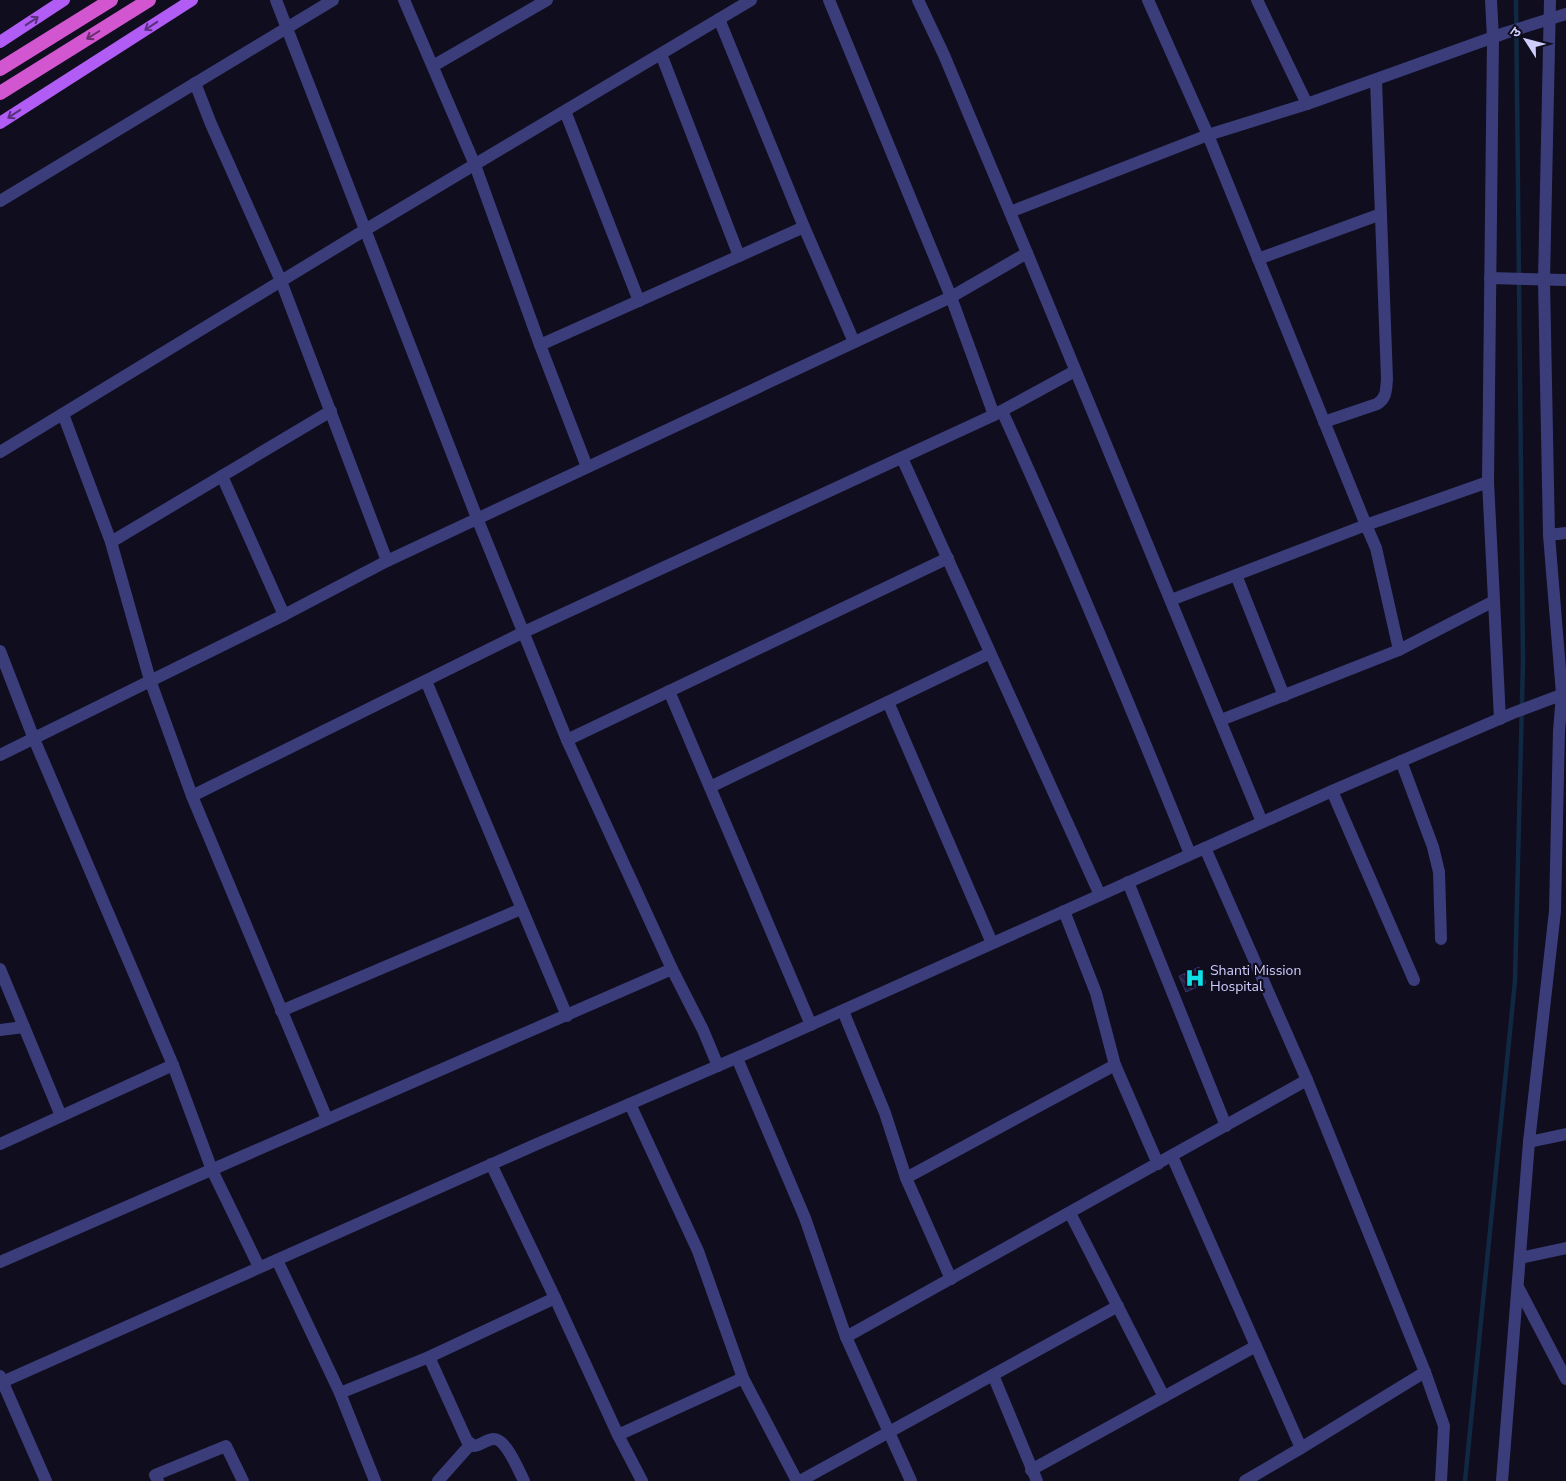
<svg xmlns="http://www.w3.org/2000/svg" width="1566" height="1481" font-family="'Nunito Sans','Noto Sans Devanagari',sans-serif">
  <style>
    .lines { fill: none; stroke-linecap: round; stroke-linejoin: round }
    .stream { stroke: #112843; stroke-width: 4.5 }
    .building { fill: url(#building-back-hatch); stroke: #362e68 }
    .minor { stroke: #3b3d7a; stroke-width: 12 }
    .tertiary { stroke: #3b3d7a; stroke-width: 12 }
    .primary { stroke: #b15cf4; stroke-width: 12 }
    .trunk { stroke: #d256cf; stroke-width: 14 }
    .oneway { stroke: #58317e }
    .oneway2 { stroke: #672e6e }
    .labels { text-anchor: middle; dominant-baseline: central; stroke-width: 4.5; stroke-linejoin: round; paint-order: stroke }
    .poi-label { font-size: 14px; fill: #cfcdfc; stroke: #0f0d1e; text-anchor: start }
  </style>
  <defs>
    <pattern id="building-back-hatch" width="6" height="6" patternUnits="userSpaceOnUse" patternTransform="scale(1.25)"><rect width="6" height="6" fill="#1f1b3d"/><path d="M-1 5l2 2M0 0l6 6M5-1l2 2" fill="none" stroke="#3e3b5a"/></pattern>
  </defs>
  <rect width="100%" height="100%" fill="#0f0d1e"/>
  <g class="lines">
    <path class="stream" d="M1465,1481L1515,981L1523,661L1516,0"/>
  </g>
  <path class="building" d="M1199,967L1206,983L1186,992L1179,976Z"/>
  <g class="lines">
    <g class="minor">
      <path d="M276,0L477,518L567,740L672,969L703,1030L718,1066"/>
      <path d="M404,0L475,165L540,345L587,467"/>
      <path d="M829,0L951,297L994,415"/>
      <path d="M1148,0L1208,135L1366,525L1488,482L1493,38L1491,0"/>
      <path d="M1257,0L1307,104"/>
      <path d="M719,19L804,227L854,342"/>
      <path d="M661,54L739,256"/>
      <path d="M433,66L547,0"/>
      <path d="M195,83L211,124L281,281L387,561"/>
      <path d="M565,111L639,301"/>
      <path d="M0,201L333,0"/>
      <path d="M1258,259L1381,214"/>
      <path d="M1490,278L1566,280"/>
      <path d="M540,345L804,227"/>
      <path d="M1002,411C1069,557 1130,705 1190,854"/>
      <path d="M63,414L111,542L150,680L192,796"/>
      <path d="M1324,422L1377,404C1387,398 1386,389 1387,379L1376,80"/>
      <path d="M0,452L365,230L751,0"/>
      <path d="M902,458L1100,895"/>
      <path d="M222,476L284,615"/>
      <path d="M1488,482L1500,719"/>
      <path d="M1549,535L1566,533"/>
      <path d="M111,542L331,411"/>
      <path d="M1236,575L1284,696"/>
      <path d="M1171,600L1366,525L1376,548L1399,650L1221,720"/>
      <path d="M1399,650L1494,601"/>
      <path d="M0,651L34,739L173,1065L212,1170L259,1267"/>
      <path d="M426,681L567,1016"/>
      <path d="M669,691L811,1025"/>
      <path d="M888,702L992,943"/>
      <path d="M567,740L948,558"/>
      <path d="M0,755L284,615L387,561L951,297L1027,253"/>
      <path d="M1401,761L1433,847L1439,872L1441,939"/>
      <path d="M710,787L990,653"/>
      <path d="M1332,791L1414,980"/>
      <path d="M1205,848L1307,1080L1425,1372L1444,1426L1441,1481"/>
      <path d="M1128,882L1226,1126"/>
      <path d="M1064,911L1096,993L1115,1065L1158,1164"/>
      <path d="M0,969L61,1116"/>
      <path d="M281,1011L521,909"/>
      <path d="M843,1011L885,1113L906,1178L951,1279"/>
      <path d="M0,1030L24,1027"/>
      <path d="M737,1058L805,1218L846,1337L911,1481"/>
      <path d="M630,1104L698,1251L743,1378L797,1481"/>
      <path d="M327,1119L192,796L524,632L994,415L1075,371"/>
      <path d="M1529,1142L1566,1134"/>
      <path d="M0,1144L173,1065"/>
      <path d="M1172,1156L1301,1448"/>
      <path d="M491,1164L555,1298L618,1435L642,1481"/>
      <path d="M906,1178L1115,1065"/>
      <path d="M1070,1213L1164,1397"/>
      <path d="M1520,1258L1566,1248"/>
      <path d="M277,1260L340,1393L375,1481"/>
      <path d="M0,1262L672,969"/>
      <path d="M1518,1287L1566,1379"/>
      <path d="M846,1337L1307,1080"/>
      <path d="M429,1357L467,1441L474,1446C481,1445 487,1439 494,1439C506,1439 519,1471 524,1481"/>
      <path d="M993,1375L1037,1481"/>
      <path d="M0,1376L46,1481"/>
      <path d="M340,1393L429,1357L555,1298"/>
      <path d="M618,1435L743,1378"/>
      <path d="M1031,1470L1256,1346"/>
      <path d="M158,1481L155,1475L226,1446L243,1481"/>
      <path d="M438,1481L470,1445"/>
      <path d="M800,1481L1118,1306"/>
      <path d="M1245,1481L1301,1448L1425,1372"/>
      <path d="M1502,1481L1529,1142L1555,911L1559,731L1562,694L1549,535L1544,281L1550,0"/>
    </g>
    <g class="tertiary">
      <path d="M918,0L944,55L1027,253L1262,822"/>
      <path d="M1010,212L1208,135L1307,104L1505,33L1566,14"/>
      <path d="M0,1383L537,1144L750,1052L1332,791L1513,713L1566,693"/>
    </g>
    <g class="primary">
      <path d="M0,42L64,0"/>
      <path d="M0,123L192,0"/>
    </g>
    <g class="trunk">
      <path d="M0,69L111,0"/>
      <path d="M0,93L149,0"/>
    </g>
  </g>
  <defs><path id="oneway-shaft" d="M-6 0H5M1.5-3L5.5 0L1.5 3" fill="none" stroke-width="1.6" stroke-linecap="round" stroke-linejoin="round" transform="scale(1.25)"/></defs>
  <g class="oneway">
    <use href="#oneway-shaft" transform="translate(32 21) rotate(-33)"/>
    <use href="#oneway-shaft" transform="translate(151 26) rotate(147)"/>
    <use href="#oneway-shaft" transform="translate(14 114) rotate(147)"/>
  </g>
  <use class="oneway2" href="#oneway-shaft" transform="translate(93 35) rotate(148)"/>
  <defs>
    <symbol id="hospital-bare" viewBox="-9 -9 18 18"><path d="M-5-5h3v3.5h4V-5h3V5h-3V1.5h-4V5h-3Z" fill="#0fdfe6" stroke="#0f0d1e" stroke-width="2.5" paint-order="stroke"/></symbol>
  </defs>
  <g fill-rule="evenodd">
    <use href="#hospital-bare" x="1181" y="964" width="28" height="28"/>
  </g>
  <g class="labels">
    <g class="poi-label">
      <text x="1210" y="970">Shanti Mission<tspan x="1210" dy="16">Hospital</tspan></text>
    </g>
  </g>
  <g transform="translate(1526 40) rotate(306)" stroke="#0f0d1e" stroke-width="4" paint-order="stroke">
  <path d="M0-4L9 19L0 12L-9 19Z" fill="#cfcdfc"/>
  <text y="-8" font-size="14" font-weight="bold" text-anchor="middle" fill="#cfcdfc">उ</text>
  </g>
</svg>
